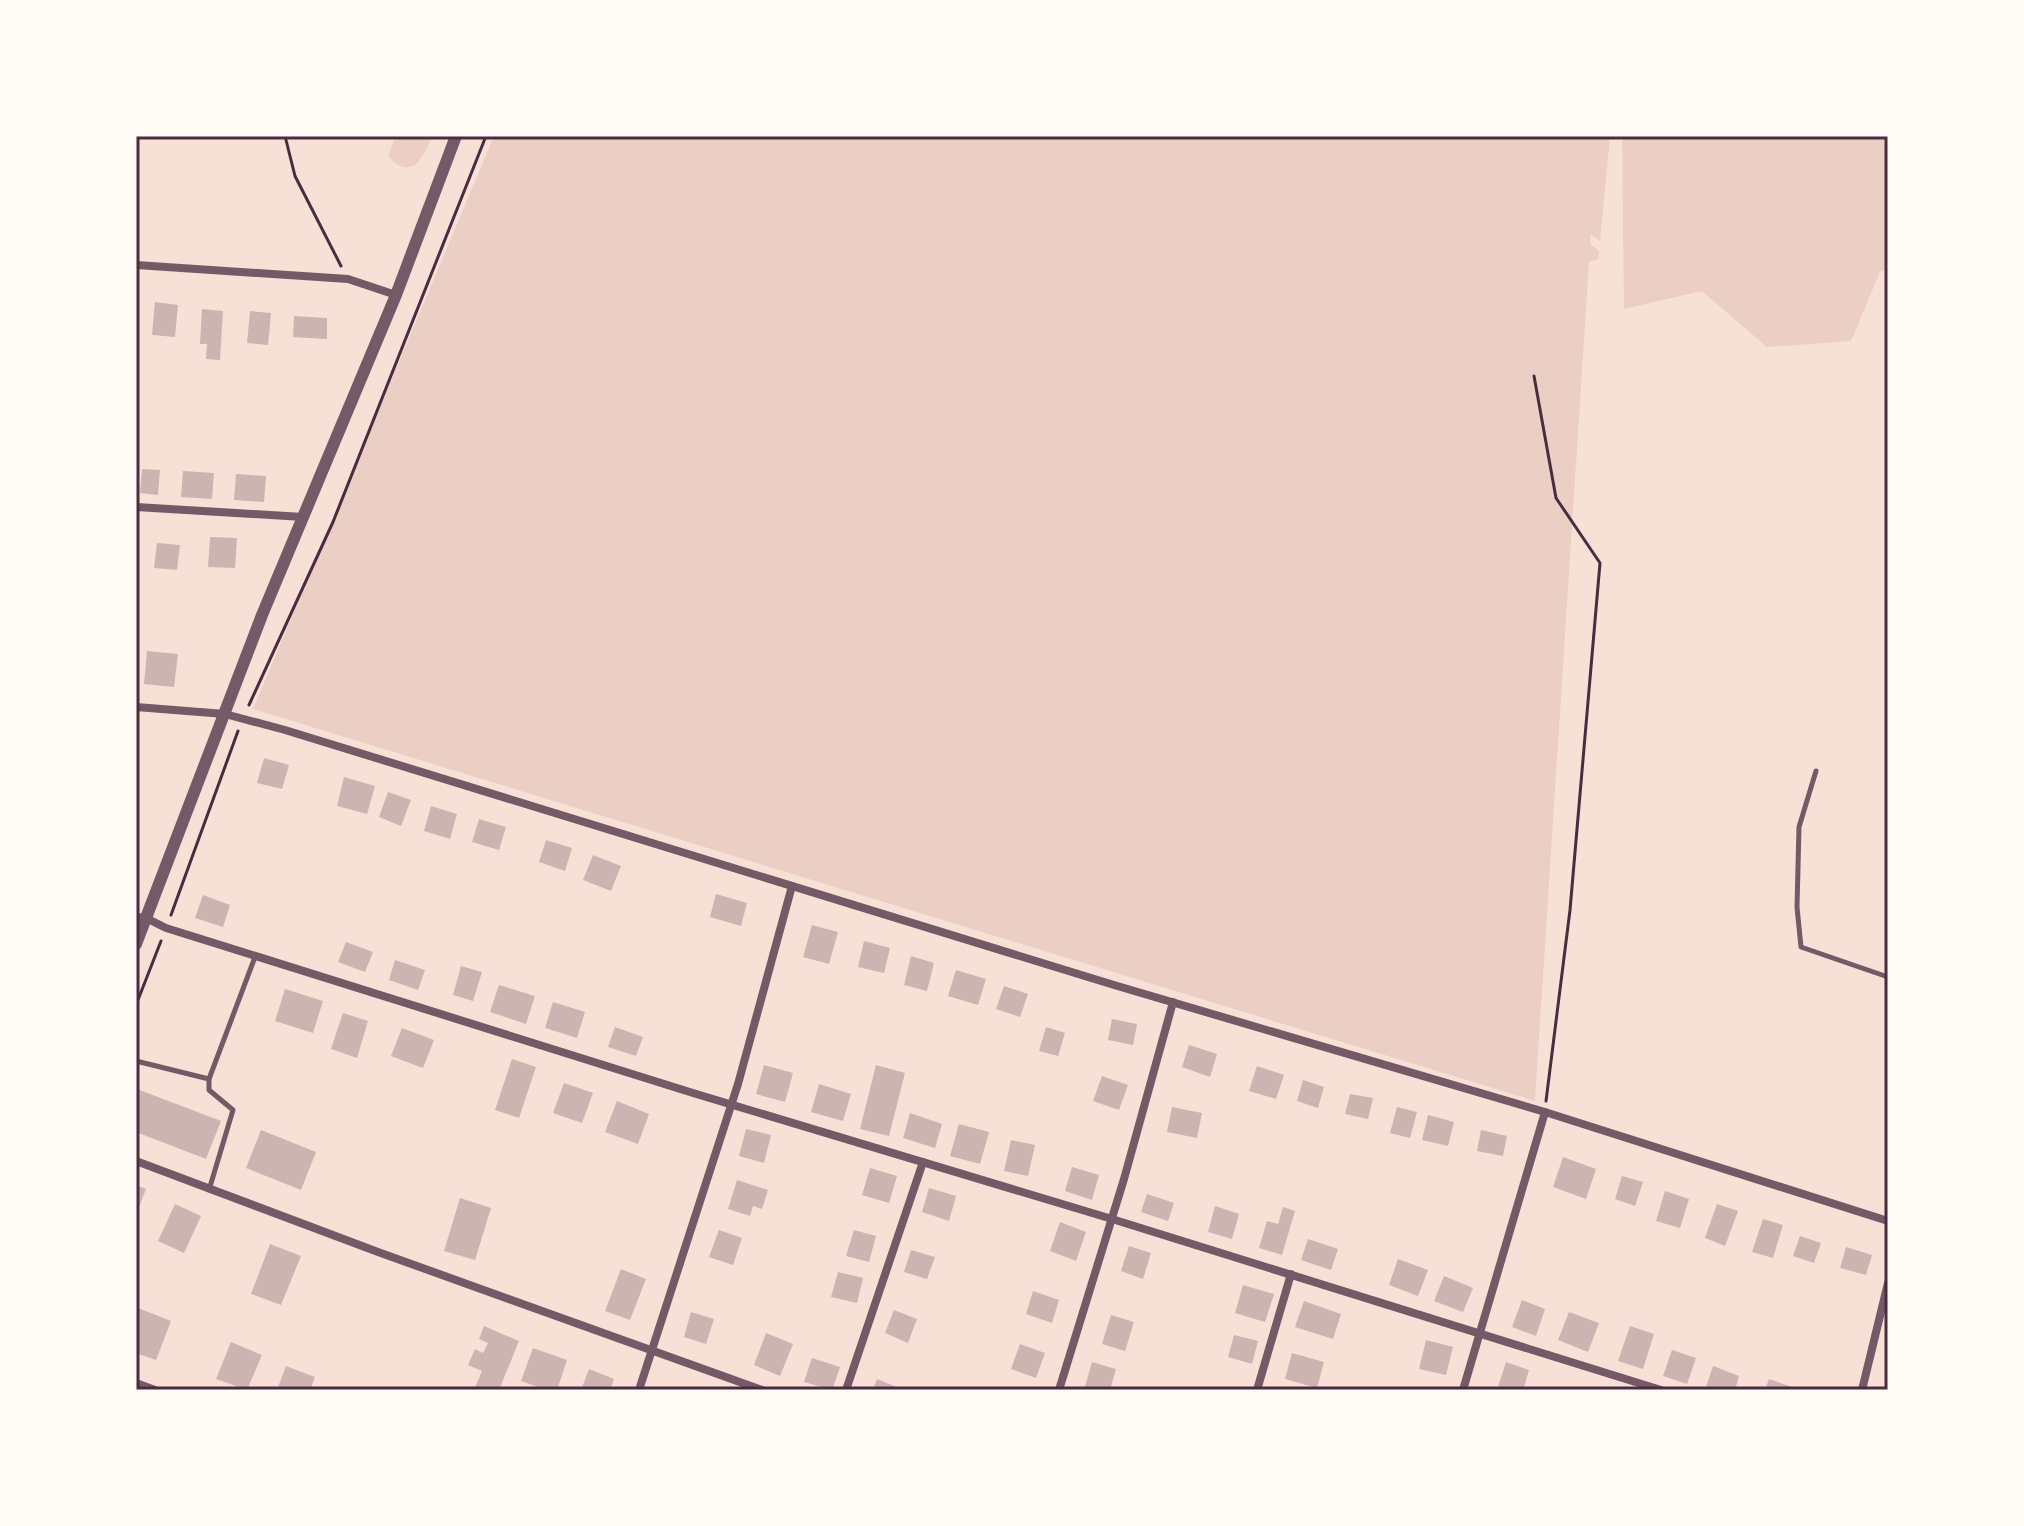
<svg xmlns="http://www.w3.org/2000/svg" width="2024" height="1526" font-family="Lato,sans-serif">
  <style>
    .green { fill: #ebcfc5 }
    .building { fill: #ccb4b1 }
    .lines { fill: none; stroke-linecap: round; stroke-linejoin: round }
    .path { stroke: #4a2c40; stroke-width: 3 }
    .service { stroke: #755966; stroke-width: 5 }
    .minor { stroke: #755966; stroke-width: 8 }
    .tertiary { stroke: #755966; stroke-width: 12 }
    .neatline { fill: none; stroke: #4a2c40; stroke-width: 3 }
  </style>
  <rect width="100%" height="100%" fill="#f7e1d7"/>
  <g class="green">
    <path d="M396,136H432C424,157 411,183 388,156Z"/>
    <path d="M494,136H1610L1600,241L1590,234V244L1599,251L1598,259L1589,262L1535,1101L253,709Z"/>
    <path d="M1622,136H1888V268L1880,272L1851,341L1767,347L1702,291L1624,309Z"/>
  </g>
  <g class="building">
    <path d="M155,302L178,305L175,337L152,335Z"/>
    <path d="M202,309L223,311L220,360L206,359L207,344H200Z"/>
    <path d="M250,311L271,313L268,345L247,343Z"/>
    <path d="M294,316L327,318V339L293,337Z"/>
    <path d="M142,469L160,470L158,495L140,493Z"/>
    <path d="M183,471L214,473L212,499L181,497Z"/>
    <path d="M236,474L266,476L264,502L234,500Z"/>
    <path d="M210,537L237,538L235,568L208,567Z"/>
    <path d="M157,543L180,545L177,570L154,568Z"/>
    <path d="M147,651L178,654L174,687L144,684Z"/>
    <path d="M264,758L289,765L282,789L257,783Z"/>
    <path d="M344,777L375,786L367,814L337,806Z"/>
    <path d="M388,792L411,800L401,826L379,817Z"/>
    <path d="M431,806L457,814L450,839L424,831Z"/>
    <path d="M479,819L506,827L499,850L472,842Z"/>
    <path d="M546,840L572,848L565,871L539,862Z"/>
    <path d="M593,855L621,866L611,891L583,880Z"/>
    <path d="M716,894L747,903L741,926L710,917Z"/>
    <path d="M203,895L230,905L223,927L195,918Z"/>
    <path d="M812,925L838,932L829,964L803,957Z"/>
    <path d="M864,941L890,948L884,973L858,967Z"/>
    <path d="M346,942L373,952L365,972L338,962Z"/>
    <path d="M911,956L934,963L927,991L904,985Z"/>
    <path d="M395,960L425,970L418,990L389,980Z"/>
    <path d="M461,966L482,972L473,1001L453,995Z"/>
    <path d="M956,970L986,979L978,1005L948,996Z"/>
    <path d="M499,985L535,996L526,1024L490,1012Z"/>
    <path d="M1004,986L1028,994L1020,1017L996,1009Z"/>
    <path d="M285,989L323,1001L313,1033L275,1021Z"/>
    <path d="M553,1002L585,1012L577,1038L545,1028Z"/>
    <path d="M343,1013L368,1021L357,1058L331,1049Z"/>
    <path d="M1112,1019L1137,1024L1133,1045L1108,1040Z"/>
    <path d="M615,1027L643,1037L636,1056L608,1047Z"/>
    <path d="M1046,1027L1065,1033L1058,1056L1039,1051Z"/>
    <path d="M402,1028L434,1040L423,1068L391,1056Z"/>
    <path d="M1189,1045L1217,1054L1210,1077L1182,1067Z"/>
    <path d="M512,1059L536,1067L519,1118L495,1110Z"/>
    <path d="M764,1065L793,1073L785,1102L756,1094Z"/>
    <path d="M876,1065L905,1073L889,1136L860,1129Z"/>
    <path d="M1257,1066L1284,1075L1276,1099L1249,1091Z"/>
    <path d="M1102,1076L1128,1085L1119,1110L1093,1101Z"/>
    <path d="M1303,1080L1324,1087L1318,1108L1297,1101Z"/>
    <path d="M564,1083L593,1093L582,1123L553,1113Z"/>
    <path d="M819,1084L851,1094L843,1121L811,1112Z"/>
    <path d="M137,1089L221,1121L206,1159L136,1132Z"/>
    <path d="M1350,1094L1373,1098L1368,1119L1345,1114Z"/>
    <path d="M617,1101L649,1114L638,1144L605,1132Z"/>
    <path d="M1172,1107L1202,1113L1197,1138L1167,1132Z"/>
    <path d="M1397,1107L1417,1112L1410,1138L1390,1133Z"/>
    <path d="M910,1113L942,1124L935,1148L903,1138Z"/>
    <path d="M1428,1115L1454,1122L1448,1146L1422,1140Z"/>
    <path d="M959,1124L989,1132L980,1164L950,1156Z"/>
    <path d="M746,1129L771,1135L764,1163L739,1156Z"/>
    <path d="M261,1130L316,1152L301,1190L246,1168Z"/>
    <path d="M1481,1130L1507,1136L1503,1156L1477,1151Z"/>
    <path d="M1011,1140L1035,1145L1028,1176L1004,1171Z"/>
    <path d="M1563,1157L1596,1169L1586,1199L1553,1187Z"/>
    <path d="M1072,1167L1099,1175L1092,1200L1065,1191Z"/>
    <path d="M870,1168L897,1176L889,1203L862,1195Z"/>
    <path d="M1622,1176L1643,1182L1635,1206L1615,1199Z"/>
    <path d="M737,1180L768,1190L762,1209L753,1206L750,1216L728,1209Z"/>
    <path d="M136,1185L146,1189L136,1215Z"/>
    <path d="M929,1188L956,1196L949,1221L922,1212Z"/>
    <path d="M1665,1191L1689,1199L1680,1228L1656,1221Z"/>
    <path d="M1147,1194L1174,1203L1168,1221L1141,1212Z"/>
    <path d="M460,1198L491,1208L475,1260L444,1251Z"/>
    <path d="M175,1204L201,1216L184,1253L158,1241Z"/>
    <path d="M1717,1204L1738,1211L1725,1246L1705,1238Z"/>
    <path d="M1215,1206L1239,1214L1232,1239L1208,1232Z"/>
    <path d="M1283,1207L1295,1211L1282,1255L1259,1248L1267,1221L1278,1224Z"/>
    <path d="M1763,1219L1783,1225L1773,1258L1752,1252Z"/>
    <path d="M1060,1222L1086,1232L1076,1261L1050,1251Z"/>
    <path d="M719,1230L742,1238L733,1265L709,1257Z"/>
    <path d="M854,1230L876,1236L869,1262L846,1256Z"/>
    <path d="M1800,1236L1821,1243L1814,1263L1793,1256Z"/>
    <path d="M1308,1239L1338,1249L1331,1270L1301,1260Z"/>
    <path d="M270,1244L301,1256L281,1305L251,1294Z"/>
    <path d="M1129,1246L1151,1253L1143,1279L1121,1271Z"/>
    <path d="M1846,1247L1872,1255L1866,1275L1840,1268Z"/>
    <path d="M911,1250L935,1257L927,1279L904,1272Z"/>
    <path d="M1398,1259L1428,1270L1418,1296L1389,1285Z"/>
    <path d="M621,1269L646,1279L630,1320L605,1311Z"/>
    <path d="M838,1272L863,1278L857,1303L831,1297Z"/>
    <path d="M1444,1276L1473,1288L1463,1312L1434,1301Z"/>
    <path d="M1243,1285L1274,1294L1265,1322L1235,1313Z"/>
    <path d="M1033,1291L1059,1300L1052,1323L1026,1314Z"/>
    <path d="M1522,1300L1545,1309L1536,1336L1512,1327Z"/>
    <path d="M1304,1301L1341,1314L1333,1339L1295,1327Z"/>
    <path d="M138,1308L171,1321L156,1360L136,1353Z"/>
    <path d="M894,1310L917,1319L908,1343L885,1333Z"/>
    <path d="M691,1312L714,1319L706,1344L684,1337Z"/>
    <path d="M1569,1312L1599,1323L1588,1352L1558,1340Z"/>
    <path d="M1111,1315L1134,1322L1125,1351L1102,1344Z"/>
    <path d="M484,1326L519,1341L499,1390H474L482,1371L468,1365L475,1349L483,1353L488,1343L479,1339Z"/>
    <path d="M1630,1326L1654,1334L1643,1369L1618,1361Z"/>
    <path d="M766,1333L793,1344L780,1376L754,1365Z"/>
    <path d="M1234,1335L1258,1341L1252,1364L1228,1357Z"/>
    <path d="M1426,1340L1453,1347L1446,1375L1419,1369Z"/>
    <path d="M231,1342L262,1355L247,1390L216,1379Z"/>
    <path d="M1020,1344L1045,1353L1036,1378L1011,1369Z"/>
    <path d="M533,1348L567,1360L557,1390H547L521,1381Z"/>
    <path d="M1672,1350L1696,1358L1687,1384L1663,1376Z"/>
    <path d="M1292,1353L1324,1362L1317,1388L1285,1379Z"/>
    <path d="M812,1358L840,1367L832,1390L804,1382Z"/>
    <path d="M1092,1362L1116,1369L1110,1390H1084Z"/>
    <path d="M1506,1362L1529,1370L1523,1390H1497Z"/>
    <path d="M286,1366L315,1377L310,1390H277Z"/>
    <path d="M1713,1366L1739,1376L1735,1390H1705Z"/>
    <path d="M589,1369L614,1379L610,1390H581Z"/>
    <path d="M877,1379L899,1388L898,1390H873Z"/>
    <path d="M1769,1379L1792,1387L1791,1390H1765Z"/>
  </g>
  <g class="lines">
    <g class="path">
      <path d="M285,136L295,176L341,266"/>
      <path d="M1534,376L1556,498L1600,563L1570,910L1546,1101"/>
      <path d="M249,705L333,522L486,136"/>
      <path d="M171,915L238,731"/>
      <path d="M136,1005L161,941"/>
    </g>
    <g class="service">
      <path d="M1816,771L1799,827L1797,907L1801,947L1888,977"/>
      <path d="M136,1061L209,1079"/>
      <path d="M209,1190L233,1110L209,1090V1079L255,957"/>
    </g>
    <g class="minor">
      <path d="M136,265L348,279L396,295"/>
      <path d="M136,507L303,517"/>
      <path d="M136,707L225,714L285,730L1114,985L1545,1112L1888,1221"/>
      <path d="M136,917L146,918L166,928L693,1093L1112,1219L1661,1390"/>
      <path d="M136,1161L378,1252L762,1390"/>
      <path d="M136,1383L155,1390"/>
      <path d="M639,1390L738,1084L792,886"/>
      <path d="M846,1390L923,1162"/>
      <path d="M1059,1390L1124,1179L1173,1002"/>
      <path d="M1257,1390L1291,1274"/>
      <path d="M1463,1390L1545,1112"/>
      <path d="M1862,1390L1888,1283"/>
    </g>
    <path class="tertiary" d="M136,944L262,615L396,295L456,136"/>
  </g>
  <rect width="2024" height="1526" fill="none" stroke="#fffaf5" stroke-width="276"/>
  <rect x="138" y="138" width="1748" height="1250" class="neatline"/>
</svg>
